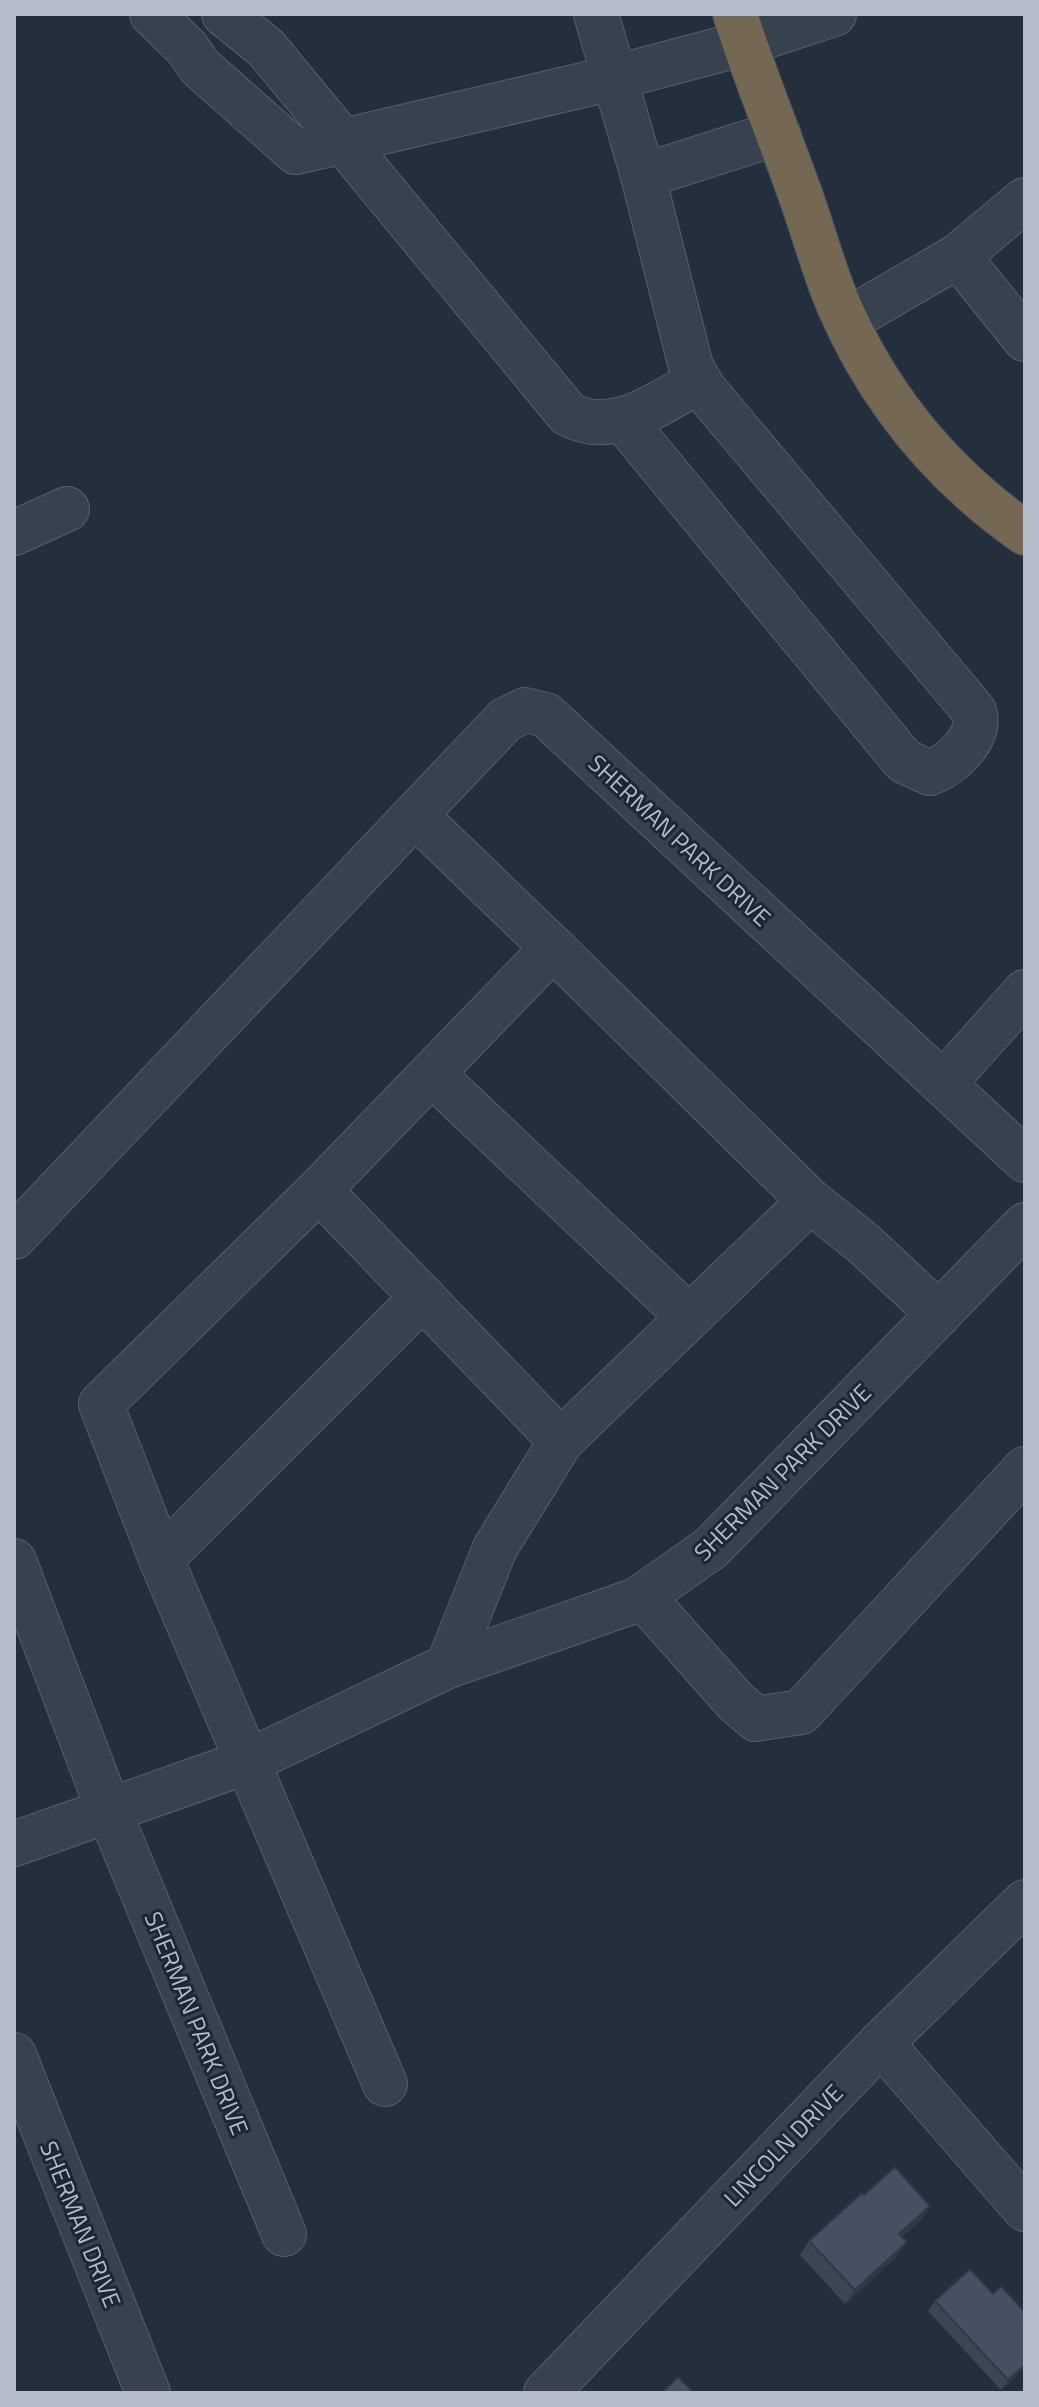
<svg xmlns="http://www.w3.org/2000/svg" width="1039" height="2407" font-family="'Titillium Web',sans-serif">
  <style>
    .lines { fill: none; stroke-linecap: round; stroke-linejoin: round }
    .minor-casing { stroke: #565f6c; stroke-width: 46 }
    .highway-casing { stroke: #434c59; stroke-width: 46 }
    .minor { stroke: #38414e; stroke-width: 44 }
    .highway { stroke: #746855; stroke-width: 44 }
    .wall { fill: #3b4654 }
    .shaded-wall { fill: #303945 }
    .building { fill: #455162; stroke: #303945; stroke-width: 2 }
    .labels { text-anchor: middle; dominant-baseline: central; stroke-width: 6; stroke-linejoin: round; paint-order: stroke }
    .street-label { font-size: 24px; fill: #b4bcc9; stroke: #1d2633 }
  </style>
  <rect width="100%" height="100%" fill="#242f3e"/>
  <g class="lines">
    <defs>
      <g id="minor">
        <path d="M152,14L187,48L200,67L296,152L613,78L745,43L834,14"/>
        <path d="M224,14L266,48L568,414C613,439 660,402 699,381"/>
        <path d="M596,14L643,176L691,367L703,388L974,711C983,736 953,764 930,773L904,761L624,421"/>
        <path d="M643,176L778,133"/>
        <path d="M958,256L1025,339"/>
        <path d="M846,321L958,256L1025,200"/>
        <path d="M14,533L67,509"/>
        <path d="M415,815L553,948"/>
        <path d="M432,1074L689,1317"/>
        <path d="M943,1084L1025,992"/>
        <path d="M319,1190L561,1441"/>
        <path d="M810,1201L863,1243L939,1314"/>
        <path d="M14,1237L505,720L525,710L546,715L1025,1160"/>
        <path d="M161,1559L423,1297"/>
        <path d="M14,1561L109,1811L284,2234"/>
        <path d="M642,1596L736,1702L756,1719L801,1712L1025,1469"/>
        <path d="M14,1844L249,1761L448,1666L637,1600L711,1548L1025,1225"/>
        <path d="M881,2043L1025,2209"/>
        <path d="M14,2055L148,2393"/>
        <path d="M385,2084L161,1559L101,1404L319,1190L553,948L810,1201L561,1441L495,1548L448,1666"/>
        <path d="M546,2393L881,2043L1025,1902"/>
      </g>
      <path id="highway" d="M735,14C754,74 778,132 799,191C813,229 823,269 839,306C880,400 941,474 1025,533"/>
    </defs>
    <use href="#minor" class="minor-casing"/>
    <use href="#highway" class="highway-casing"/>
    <use href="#minor" class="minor"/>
    <use href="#highway" class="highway"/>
  </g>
  <g class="wall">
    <path d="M864,2195L930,2206L921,2220L902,2237L907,2242L897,2256L845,2304L800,2255L809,2241Z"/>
    <path d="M993,2294L1025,2312V2368L1001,2390L928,2311L935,2301Z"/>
  </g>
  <g class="shaded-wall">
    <path d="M930,2206L921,2220L889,2248L899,2234Z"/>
    <path d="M907,2242L897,2256L845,2304L855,2290Z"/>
    <path d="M1025,2365V2368L1001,2390L1008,2380Z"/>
  </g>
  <g class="building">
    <path d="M895,2167L930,2206L899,2234L907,2242L855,2290L809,2241L862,2193L864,2195Z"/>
    <path d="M970,2269L993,2294L1001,2286L1025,2312V2326L1024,2327L1025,2328V2365L1008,2380L935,2301Z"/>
    <path d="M678,2377L694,2393H662Z"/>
  </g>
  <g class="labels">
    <g class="street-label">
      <text transform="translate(680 840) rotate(43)">SHERMAN PARK DRIVE</text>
      <text transform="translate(782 1472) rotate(-45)">SHERMAN PARK DRIVE</text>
      <text transform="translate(197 2023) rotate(68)">SHERMAN PARK DRIVE</text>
      <text transform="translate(783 2145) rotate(-46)">LINCOLN DRIVE</text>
      <text transform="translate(81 2224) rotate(68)">SHERMAN DRIVE</text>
    </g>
  </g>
  <rect width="1039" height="2407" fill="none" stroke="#b4bcc9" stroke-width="32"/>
</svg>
